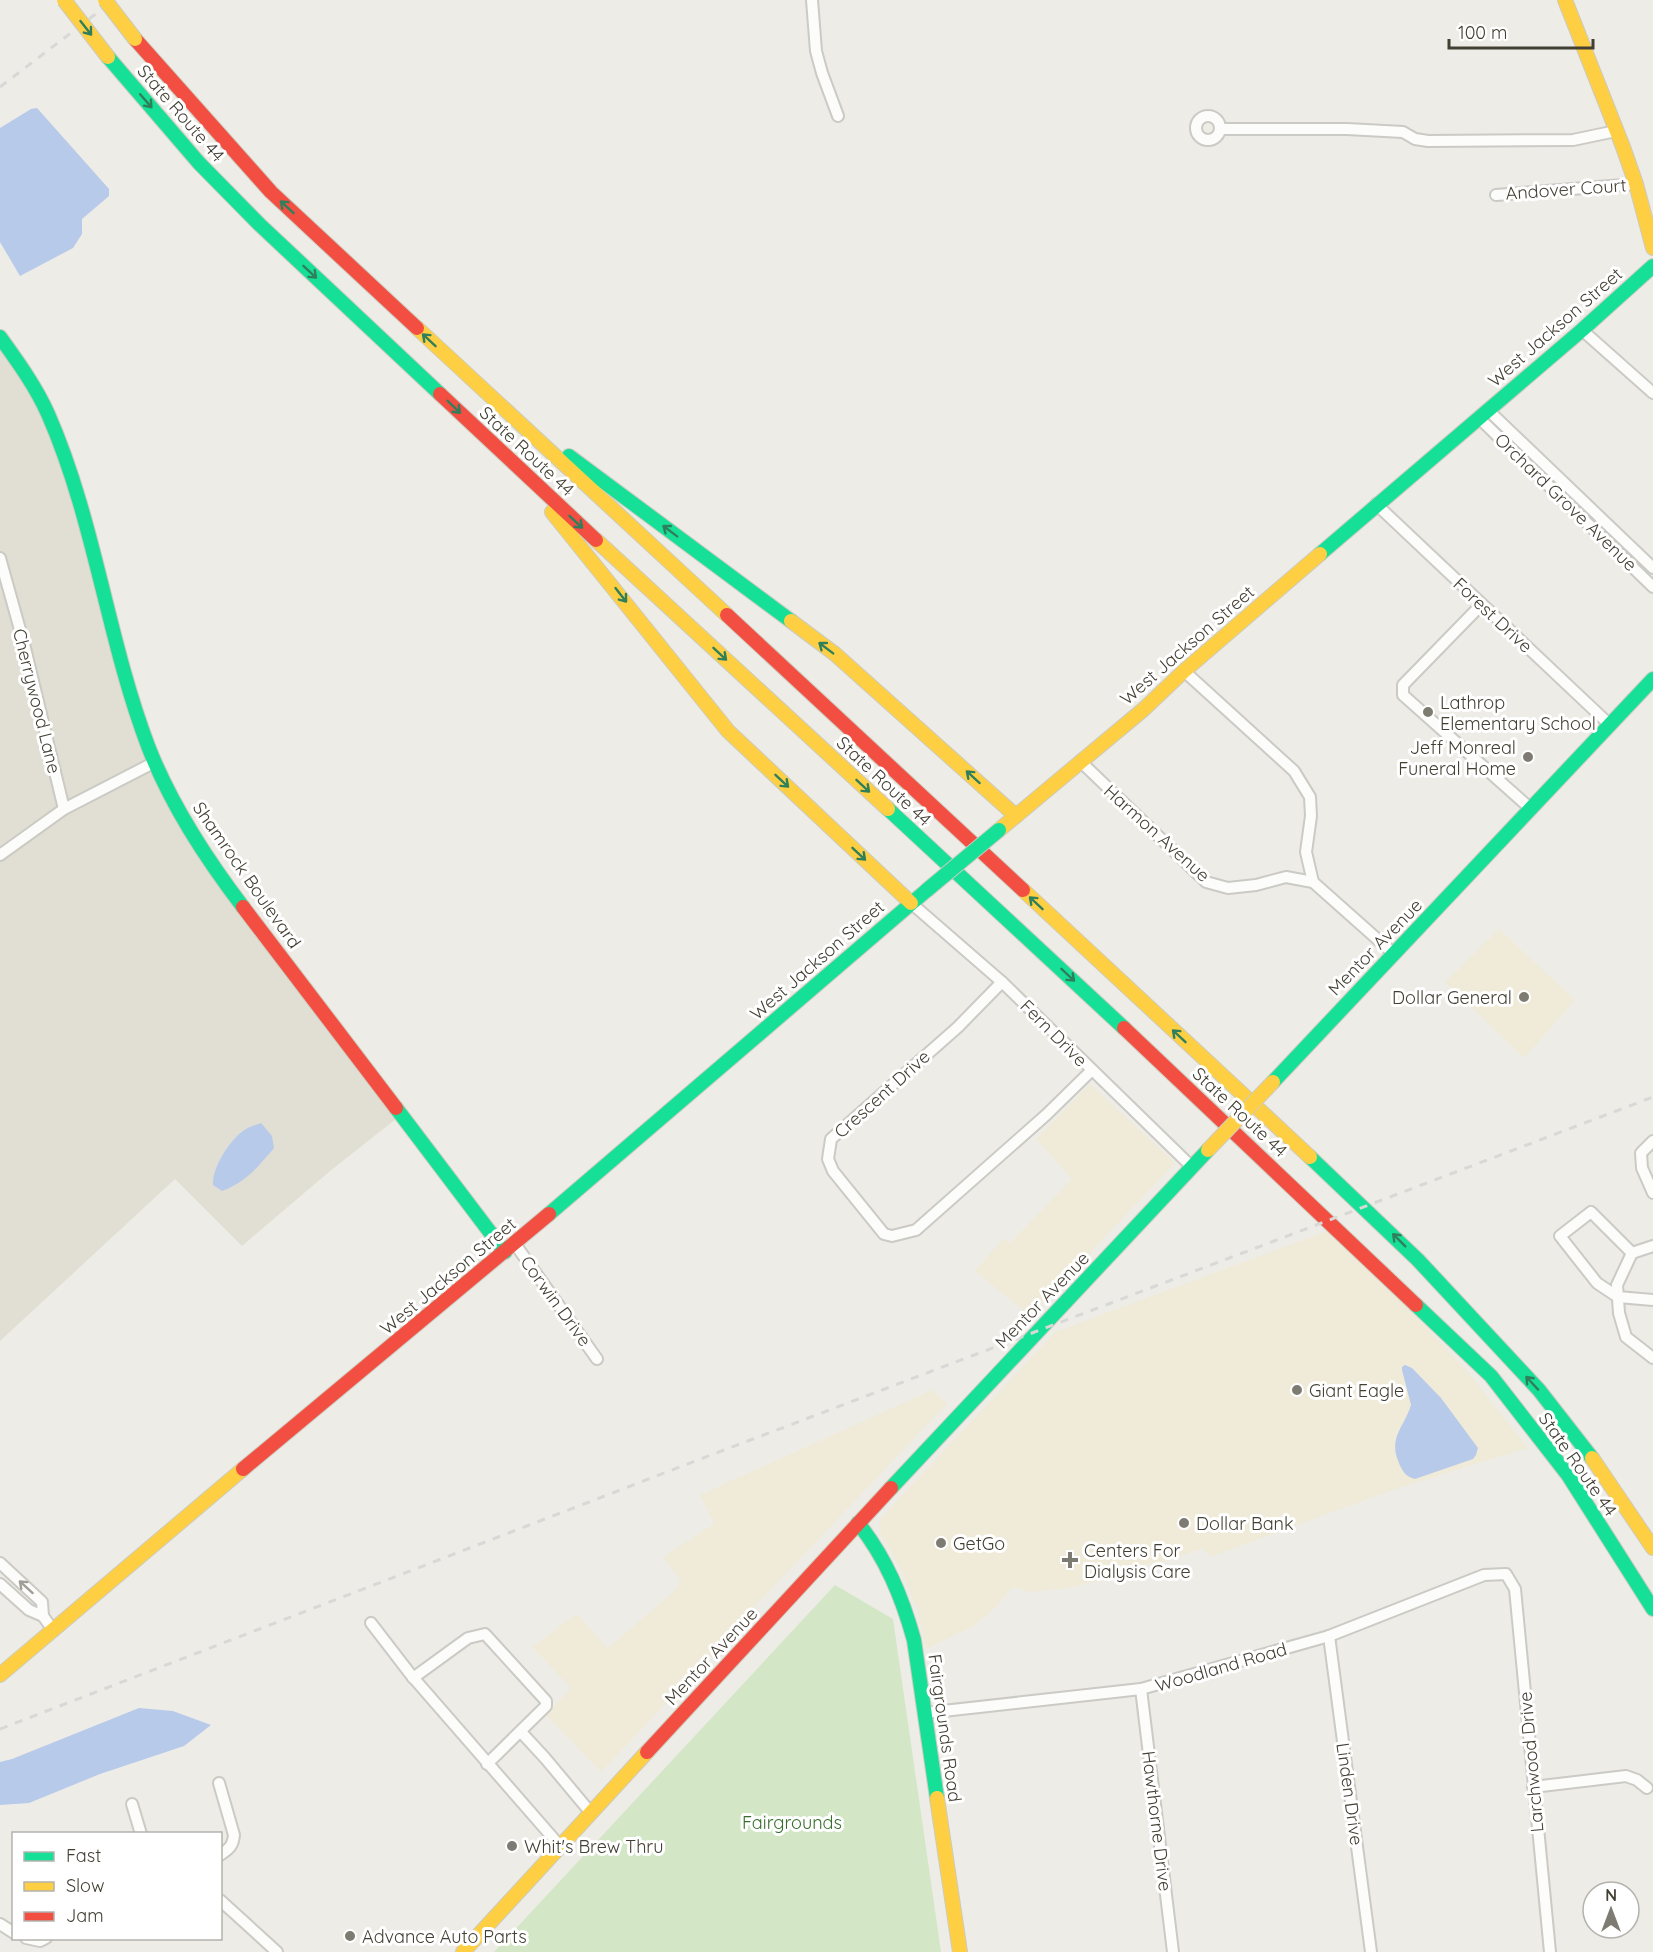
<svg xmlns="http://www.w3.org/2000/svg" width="1653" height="1952" font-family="Quicksand,sans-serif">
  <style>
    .residential { fill: #e1dfd3 }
    .commercial { fill: #f0ebd9 }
    .green { fill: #d3e7c7 }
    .water { fill: #b8caea }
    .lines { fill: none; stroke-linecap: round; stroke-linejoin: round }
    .street-casing { stroke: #cbcac4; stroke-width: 14 }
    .fast-casing { stroke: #cccbbe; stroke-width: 16 }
    .slow-casing { stroke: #cccbbe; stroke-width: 16 }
    .jam-casing { stroke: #cccbbe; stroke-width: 16 }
    .street { stroke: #fcfcfb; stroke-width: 10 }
    .fast { stroke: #16e098; stroke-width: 14 }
    .slow { stroke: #ffcf43; stroke-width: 14 }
    .jam { stroke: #f24e42; stroke-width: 14 }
    .rail { stroke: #d8d8d7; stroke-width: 3; stroke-dasharray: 8 8; stroke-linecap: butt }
    .fast-bridge-casing { stroke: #cccbbe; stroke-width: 16; stroke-linecap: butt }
    .slow-bridge-casing { stroke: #cccbbe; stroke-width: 16; stroke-linecap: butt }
    .fast-bridge { stroke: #16e098; stroke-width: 14 }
    .slow-bridge { stroke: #ffcf43; stroke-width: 14 }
    .oneway { stroke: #307f5b }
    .oneway2 { stroke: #9f9e97 }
    .poi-dot { fill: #7e7c72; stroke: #fff; stroke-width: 2 }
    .labels { text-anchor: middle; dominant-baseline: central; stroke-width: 6; stroke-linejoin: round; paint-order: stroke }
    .street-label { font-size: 18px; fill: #423f33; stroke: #fff }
    .poi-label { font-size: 18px; fill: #423f33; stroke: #fff; text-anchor: start }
    .park-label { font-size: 18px; fill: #356f2b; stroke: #fff }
  </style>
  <rect width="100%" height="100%" fill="#edece6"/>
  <path class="residential" d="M0,337L49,416L145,741L199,843L401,1115L330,1171L242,1246L175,1179L0,1341Z"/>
  <g class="commercial">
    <path d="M1499,929L1575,1000L1524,1058L1445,982Z"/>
    <path d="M1090,1084L1175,1163L1044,1301L1032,1310L1030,1316L975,1271L1004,1238L1010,1243L1072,1179L1036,1139Z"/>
    <path d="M1327,1231L1407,1307L1468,1372L1528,1448L1401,1487L1210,1557L1208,1553L1202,1548L1175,1559L1129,1568L1106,1579L1069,1588L1029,1592L1015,1587L1010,1590L995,1608L974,1626L926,1649L917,1609L899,1566L882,1537L879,1527L880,1519L1055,1332Z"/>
    <path d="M932,1390L947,1404L755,1606L721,1645L601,1772L546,1715L571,1688L532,1647L577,1614L608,1648L674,1591L681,1581L663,1557L714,1524L700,1495Z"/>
  </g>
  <path class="green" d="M835,1585L893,1619L941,1952H494Z"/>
  <g class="water">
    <path d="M37,108L109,189V196L82,219V234L73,248L20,276L0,242V128L31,109Z"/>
    <path d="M261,1123L272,1136L274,1148C258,1167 246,1182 222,1191L213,1185C212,1168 229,1141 243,1131C248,1127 256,1125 261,1123Z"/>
    <path d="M1405,1365L1412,1368L1441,1398L1478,1448L1476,1455L1473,1459L1415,1479C1406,1477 1402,1471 1399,1463C1388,1437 1404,1428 1411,1405L1402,1370V1367Z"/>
    <path d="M139,1708L173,1711L211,1725L184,1746L100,1774L29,1803L0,1805V1762L12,1759Z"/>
  </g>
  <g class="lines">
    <defs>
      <g id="street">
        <path d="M812,0L816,51L822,73L838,116"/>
        <circle cx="1208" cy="128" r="12"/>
        <path d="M1220,129H1347L1403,132L1415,139L1428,141L1573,140L1616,131"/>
        <path d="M1496,195L1636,184"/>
        <path d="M1582,330L1653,393"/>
        <path d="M1488,410L1653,568"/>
        <path d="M1479,418L1653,587"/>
        <path d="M1376,504L1610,725"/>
        <path d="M0,558L24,644L64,809"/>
        <path d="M1481,605L1403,685V695L1531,809"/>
        <path d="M1184,671L1294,771L1310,797L1311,816L1306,852L1313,882L1394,954"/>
        <path d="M1080,761L1206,882L1228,888L1256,885L1286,877L1313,882"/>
        <path d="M0,855L64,809L155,762"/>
        <path d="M911,903L1002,982L1192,1167"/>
        <path d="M1002,982L958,1027L831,1139L828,1159L833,1171L884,1234L892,1236L916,1230L1046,1115L1092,1070"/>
        <path d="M1653,1141L1641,1153L1642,1168L1653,1193"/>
        <path d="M515,1244L597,1359"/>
        <path d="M1653,1246L1632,1253L1617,1285L1619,1313L1626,1337L1653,1358"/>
        <path d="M1632,1253L1591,1212L1560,1236L1597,1283L1618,1297L1653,1300"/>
        <path d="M0,1563L42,1602L43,1616"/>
        <path d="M0,1584L29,1610L43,1616L53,1630"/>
        <path d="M371,1623L411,1675L560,1846"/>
        <path d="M1329,1636L1371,1952"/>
        <path d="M413,1678L468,1638L485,1634L546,1701V1706L487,1764"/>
        <path d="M1141,1689L1173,1952"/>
        <path d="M925,1713L1141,1689L1329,1636L1484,1575L1506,1574L1515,1589L1550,1952"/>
        <path d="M521,1732L545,1758L591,1813"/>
        <path d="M219,1783L234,1835C233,1846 229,1849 220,1855"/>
        <path d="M1533,1787L1626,1776L1637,1780L1647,1788"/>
        <path d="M132,1804L141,1834"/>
        <path d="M220,1900L277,1952"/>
        <path d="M0,1924L14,1933"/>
        <path d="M26,1938L40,1941L46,1938"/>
      </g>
      <g id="fast">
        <path d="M108,57L199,163L259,224L440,394"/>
        <path d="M0,337C18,362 36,387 48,414C95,521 107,638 148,746C171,805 205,857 243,907"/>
        <path d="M569,456L791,621"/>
        <path d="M1320,554L1582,330L1653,266"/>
        <path d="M888,809L1124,1028"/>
        <path d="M1273,1082L1653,679"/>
        <path d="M396,1108L505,1252"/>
        <path d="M1310,1157L1418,1260L1539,1390L1592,1458"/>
        <path d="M549,1214L927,890"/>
        <path d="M1416,1305L1491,1376L1568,1475L1653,1609"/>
        <path d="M891,1488L1208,1150"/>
        <path d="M858,1523C886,1558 902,1597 914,1640L937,1798"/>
      </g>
      <g id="slow">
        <path d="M1565,0L1623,147L1636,184L1653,248"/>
        <path d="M417,328L727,615"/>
        <path d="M552,512L728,731L911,903"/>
        <path d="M596,540L888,809"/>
        <path d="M791,621L835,654L1016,816"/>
        <path d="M999,830L1144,709L1184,671L1320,554"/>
        <path d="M1023,890L1310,1157"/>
        <path d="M1592,1458L1653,1548"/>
        <path d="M0,1675L243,1469"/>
        <path d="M937,1798L960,1952"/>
        <path d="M463,1952L647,1752"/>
      </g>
      <g id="jam">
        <path d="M135,39L271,192L417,328"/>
        <path d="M440,394L596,540"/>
        <path d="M727,615L1023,890"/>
        <path d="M243,907L396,1108"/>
        <path d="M1124,1028L1416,1305"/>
        <path d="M243,1469L549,1214"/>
        <path d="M647,1752L891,1488"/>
      </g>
    </defs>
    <use href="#street" class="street-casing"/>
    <use href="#fast" class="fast-casing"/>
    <use href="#slow" class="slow-casing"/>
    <use href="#jam" class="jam-casing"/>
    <use href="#street" class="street"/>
    <use href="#fast" class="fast"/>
    <use href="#slow" class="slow"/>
    <use href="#jam" class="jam"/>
    <g class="rail">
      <path d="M0,87L114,0"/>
      <path d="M0,1729L711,1455L1653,1097"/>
    </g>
    <defs>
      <path id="fast-bridge" d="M927,890L999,830"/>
      <g id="slow-bridge">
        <path d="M64,0L108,57"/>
        <path d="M105,0L135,39"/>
        <path d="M1208,1150L1273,1082"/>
      </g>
    </defs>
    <use href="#fast-bridge" class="fast-bridge-casing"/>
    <use href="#slow-bridge" class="slow-bridge-casing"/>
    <use href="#fast-bridge" class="fast-bridge"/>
    <use href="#slow-bridge" class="slow-bridge"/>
  </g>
  <defs><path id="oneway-shaft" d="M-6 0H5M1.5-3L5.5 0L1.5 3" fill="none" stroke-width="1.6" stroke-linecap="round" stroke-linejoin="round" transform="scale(1.5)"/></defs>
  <g class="oneway">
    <use href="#oneway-shaft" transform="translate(86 28) rotate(52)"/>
    <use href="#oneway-shaft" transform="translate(146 101) rotate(49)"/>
    <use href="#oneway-shaft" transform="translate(287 207) rotate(-137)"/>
    <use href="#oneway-shaft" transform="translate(310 272) rotate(43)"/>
    <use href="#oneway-shaft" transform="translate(429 340) rotate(-137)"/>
    <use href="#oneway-shaft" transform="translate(454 407) rotate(44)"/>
    <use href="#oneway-shaft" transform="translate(576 522) rotate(43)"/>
    <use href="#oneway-shaft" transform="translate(670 531) rotate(-143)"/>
    <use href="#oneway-shaft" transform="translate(621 595) rotate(52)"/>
    <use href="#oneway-shaft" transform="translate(826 648) rotate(-143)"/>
    <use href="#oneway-shaft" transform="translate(720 654) rotate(43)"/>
    <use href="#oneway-shaft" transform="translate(973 777) rotate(-138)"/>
    <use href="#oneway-shaft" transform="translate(782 781) rotate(43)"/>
    <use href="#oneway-shaft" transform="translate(863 786) rotate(43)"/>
    <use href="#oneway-shaft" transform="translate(859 854) rotate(43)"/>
    <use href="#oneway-shaft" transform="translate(1036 903) rotate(-137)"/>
    <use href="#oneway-shaft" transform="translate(1068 975) rotate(43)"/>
    <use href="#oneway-shaft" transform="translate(1179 1036) rotate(-137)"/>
    <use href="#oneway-shaft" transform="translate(1399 1240) rotate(-135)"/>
    <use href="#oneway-shaft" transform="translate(1532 1383) rotate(-133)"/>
  </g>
  <use class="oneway2" href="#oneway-shaft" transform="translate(26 1587) rotate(-138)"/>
  <g class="poi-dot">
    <circle cx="1428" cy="712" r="6"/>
    <circle cx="1528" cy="757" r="6"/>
    <circle cx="1524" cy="997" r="6"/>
    <circle cx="1297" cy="1390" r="6"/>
    <circle cx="1184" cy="1523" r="6"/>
    <circle cx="941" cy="1543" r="6"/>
    <path d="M1067 1551h6v6h6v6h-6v6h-6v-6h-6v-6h6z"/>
    <circle cx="512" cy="1846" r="6"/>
    <circle cx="350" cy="1936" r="6"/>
  </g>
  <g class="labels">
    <g class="street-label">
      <text transform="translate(181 113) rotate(49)">State Route 44</text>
      <text transform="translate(1566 189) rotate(-4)">Andover Court</text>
      <text transform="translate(1555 327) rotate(-41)">West Jackson Street</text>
      <text transform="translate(527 451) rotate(43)">State Route 44</text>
      <text transform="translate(1566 502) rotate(44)">Orchard Grove Avenue</text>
      <text transform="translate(1493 615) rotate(43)">Forest Drive</text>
      <text transform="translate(1187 645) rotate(-41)">West Jackson Street</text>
      <text transform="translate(37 701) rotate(76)">Cherrywood Lane</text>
      <text transform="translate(884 781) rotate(43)">State Route 44</text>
      <text transform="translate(1157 833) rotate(42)">Harmon Avenue</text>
      <text transform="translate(247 875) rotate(55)">Shamrock Boulevard</text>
      <text transform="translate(1375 947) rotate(-46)">Mentor Avenue</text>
      <text transform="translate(817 960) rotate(-41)">West Jackson Street</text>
      <text transform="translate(1054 1033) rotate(45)">Fern Drive</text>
      <text transform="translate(882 1094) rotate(-42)">Crescent Drive</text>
      <text transform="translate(1240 1112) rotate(43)">State Route 44</text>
      <text transform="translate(448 1276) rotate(-40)">West Jackson Street</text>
      <text transform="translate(1042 1300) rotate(-46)">Mentor Avenue</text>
      <text transform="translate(556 1301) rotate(54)">Corwin Drive</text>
      <text transform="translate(1578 1464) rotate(55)">State Route 44</text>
      <text transform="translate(711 1656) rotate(-47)">Mentor Avenue</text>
      <text transform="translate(1221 1667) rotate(-16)">Woodland Road</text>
      <text transform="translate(945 1728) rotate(82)">Fairgrounds Road</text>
      <text transform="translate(1531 1762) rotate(-95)">Larchwood Drive</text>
      <text transform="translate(1350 1794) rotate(82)">Linden Drive</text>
      <text transform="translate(1157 1821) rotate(83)">Hawthorne Drive</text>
    </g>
    <g class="poi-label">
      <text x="1440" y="702">Lathrop<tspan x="1440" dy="21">Elementary School</tspan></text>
      <text x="1516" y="747" text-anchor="end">Jeff Monreal<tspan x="1516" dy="21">Funeral Home</tspan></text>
      <text x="1512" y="997" text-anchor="end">Dollar General</text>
      <text x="1309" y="1390">Giant Eagle</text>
      <text x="1196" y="1523">Dollar Bank</text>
      <text x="953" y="1543">GetGo</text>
      <text x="1084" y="1550">Centers For<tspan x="1084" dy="21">Dialysis Care</tspan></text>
      <text x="524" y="1846">Whit's Brew Thru</text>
      <text x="362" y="1936">Advance Auto Parts</text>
    </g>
    <g class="park-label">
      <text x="792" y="1822">Fairgrounds</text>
    </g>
  </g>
  <rect x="12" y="1832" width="210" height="108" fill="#ffffff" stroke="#b3b2ad" stroke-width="1.5"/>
  <rect x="24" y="1852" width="30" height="9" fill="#16e098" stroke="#b3b2ad" stroke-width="1.5"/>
  <text x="66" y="1862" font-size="18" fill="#423f33">Fast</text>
  <rect x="24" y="1882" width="30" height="9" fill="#ffcf43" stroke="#b3b2ad" stroke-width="1.5"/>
  <text x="66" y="1892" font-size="18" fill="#423f33">Slow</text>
  <rect x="24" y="1912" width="30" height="9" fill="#f24e42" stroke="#b3b2ad" stroke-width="1.5"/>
  <text x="66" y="1922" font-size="18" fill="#423f33">Jam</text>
  <g transform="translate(1611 1910)"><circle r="28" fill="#ffffff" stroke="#b3b2ad" stroke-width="1.5"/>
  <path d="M0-4.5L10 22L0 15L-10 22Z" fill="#7e7c72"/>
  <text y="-9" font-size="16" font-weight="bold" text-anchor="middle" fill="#423f33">N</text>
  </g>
  <path d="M1449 39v9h144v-9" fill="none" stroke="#423f33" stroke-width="3"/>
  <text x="1458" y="39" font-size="18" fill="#423f33" stroke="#ffffff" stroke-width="4.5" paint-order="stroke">100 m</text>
</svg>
